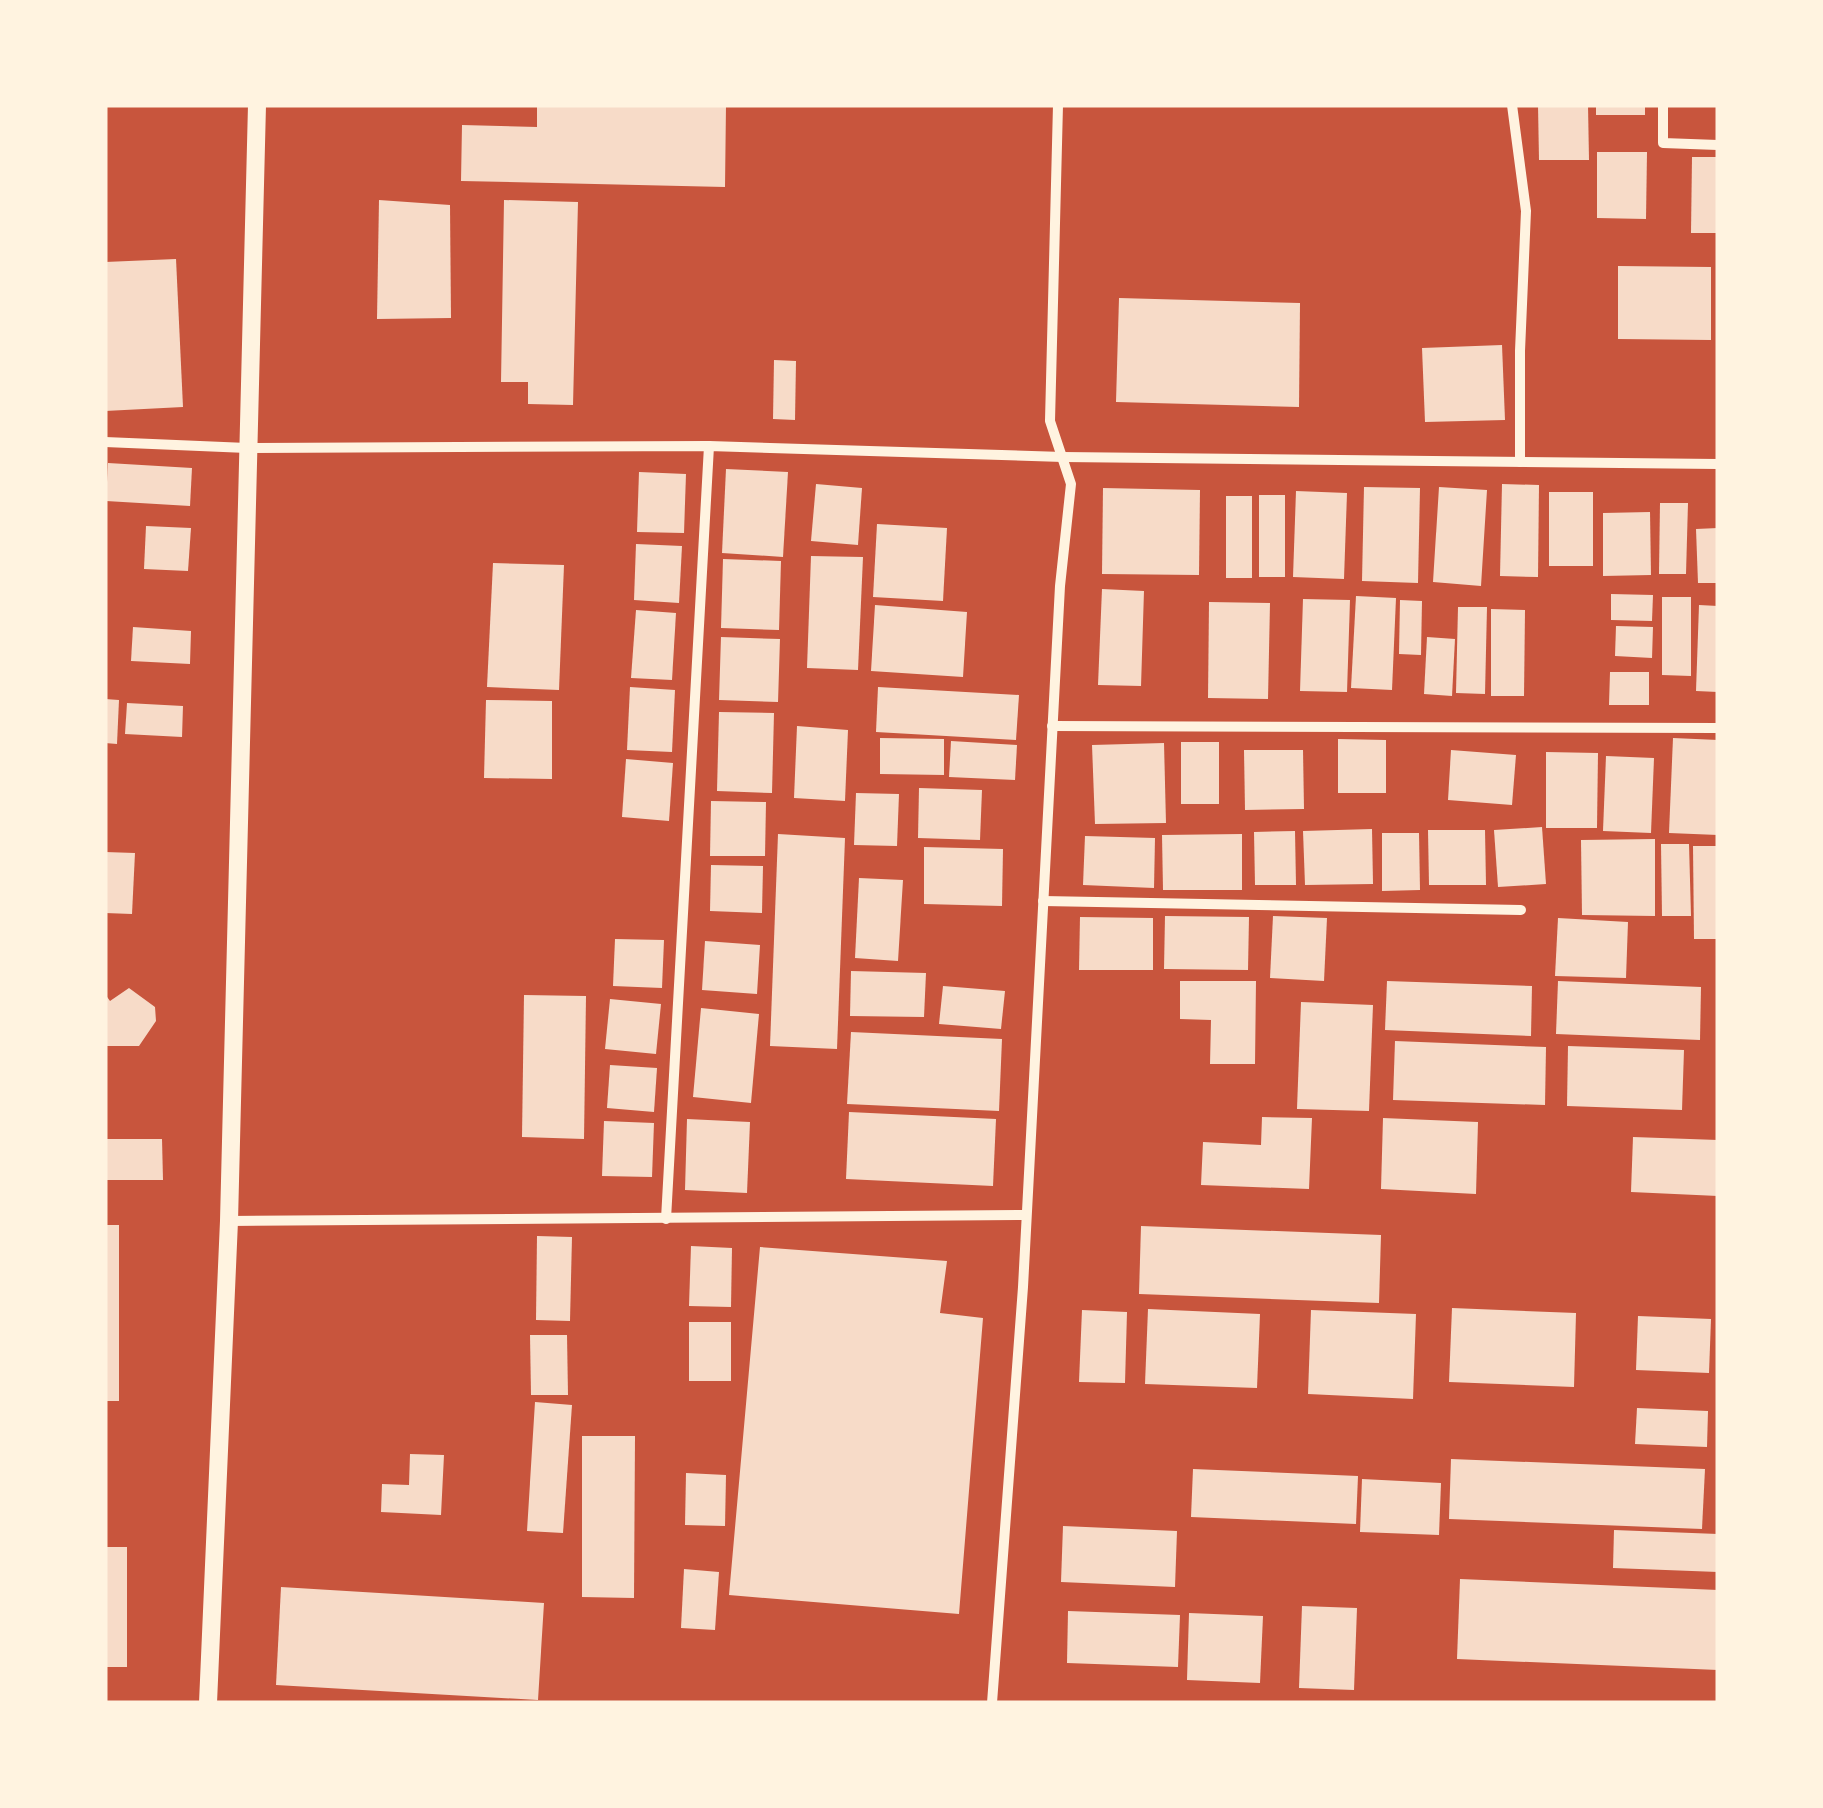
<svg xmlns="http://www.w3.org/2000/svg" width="1823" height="1808" font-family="Manrope,sans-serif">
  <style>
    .building { fill: #f7dbc8 }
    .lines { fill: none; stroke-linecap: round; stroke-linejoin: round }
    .minor { stroke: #fff3e0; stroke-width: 10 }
    .tertiary { stroke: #fff3e0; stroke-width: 18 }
  </style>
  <rect width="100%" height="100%" fill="#c8553d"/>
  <g class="building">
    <path d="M537,105H726L725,187L461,181L462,125L537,127Z"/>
    <path d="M1538,105H1588L1589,160H1539Z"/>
    <rect x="1596" y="105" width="49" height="10"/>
    <path d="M1597,152H1647L1646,219L1597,218Z"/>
    <path d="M1692,157H1718V233H1691Z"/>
    <path d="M379,200L450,205L451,318L377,319Z"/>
    <path d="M504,200L578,202L573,405L528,404V382H501Z"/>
    <path d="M176,259L183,407L105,411V262Z"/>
    <path d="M1618,266L1711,267V340L1618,339Z"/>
    <path d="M1119,298L1300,303L1299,407L1116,402Z"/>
    <path d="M1502,345L1505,420L1425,422L1422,348Z"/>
    <path d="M774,360L796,361L795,420L773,419Z"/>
    <path d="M108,463L192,468L190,506L106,501Z"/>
    <path d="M726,469L788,472L783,557L722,553Z"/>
    <path d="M639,472L686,474L684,533L637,532Z"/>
    <path d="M816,484L862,488L858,545L811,541Z"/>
    <path d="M1502,484L1539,485L1538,577L1500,576Z"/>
    <path d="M1364,487L1420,488L1418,583L1362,581Z"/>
    <path d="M1439,487L1487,490L1481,586L1433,582Z"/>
    <path d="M1103,488L1200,490L1199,575L1102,574Z"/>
    <path d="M1296,491L1347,493L1344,579L1293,577Z"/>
    <rect x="1549" y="492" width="44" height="74"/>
    <rect x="1259" y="495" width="26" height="82"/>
    <rect x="1226" y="496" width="26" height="82"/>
    <path d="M1660,503H1688L1686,574H1659Z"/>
    <path d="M1650,512L1651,575L1603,576V513Z"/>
    <path d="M877,524L947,528L943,601L873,597Z"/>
    <path d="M146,526L191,528L188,571L144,569Z"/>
    <path d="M1718,528V583H1698L1696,529Z"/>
    <path d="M636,544L682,546L679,603L634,600Z"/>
    <path d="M811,556L863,557L858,670L807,668Z"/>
    <path d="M723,559L781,561L779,630L721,628Z"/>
    <path d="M493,563L564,565L559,690L487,687Z"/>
    <path d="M1102,589L1144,591L1141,686L1098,685Z"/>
    <path d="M1611,594L1653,595L1652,621L1611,620Z"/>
    <path d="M1356,596L1396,598L1392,690L1351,688Z"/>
    <path d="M1662,597H1691V676L1662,675Z"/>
    <path d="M1303,599L1350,600L1347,692L1300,691Z"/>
    <path d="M1400,600L1422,601L1421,655L1399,654Z"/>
    <path d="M1209,602L1270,603L1268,699L1208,698Z"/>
    <path d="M875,605L967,612L963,677L871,671Z"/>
    <path d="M1699,605L1718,606V692L1696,691Z"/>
    <path d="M1458,607H1487L1485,694L1456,693Z"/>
    <path d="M1491,609L1525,610L1524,696H1491Z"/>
    <path d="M636,610L676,613L672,680L631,678Z"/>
    <path d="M1616,626L1653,627L1652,658L1615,656Z"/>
    <path d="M133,627L191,631L190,664L131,661Z"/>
    <path d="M721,637L780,639L778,702L719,700Z"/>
    <path d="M1427,637L1455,639L1452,696L1424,694Z"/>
    <path d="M1610,672H1649V705H1609Z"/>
    <path d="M630,687L675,690L672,752L627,750Z"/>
    <path d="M878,687L1019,695L1016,740L876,732Z"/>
    <path d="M105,699L119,700L117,744L105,743Z"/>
    <path d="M486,700L552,701V779L484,778Z"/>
    <path d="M127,703L183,706L182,737L125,734Z"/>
    <path d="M719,712L774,713L772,793L717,791Z"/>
    <path d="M797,726L848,730L845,801L794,798Z"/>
    <path d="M880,738L944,739V775L880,774Z"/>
    <path d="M1673,738L1718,740V835L1669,833Z"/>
    <path d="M1338,739L1386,740V793H1338Z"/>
    <path d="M951,741L1017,745L1015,780L949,777Z"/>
    <rect x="1181" y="742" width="38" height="62"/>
    <path d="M1164,743L1166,823L1095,824L1092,745Z"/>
    <path d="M1244,750H1303L1304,809L1245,810Z"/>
    <path d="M1451,750L1516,755L1512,805L1448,800Z"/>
    <path d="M1546,752L1598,753L1597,828H1546Z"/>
    <path d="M1606,756L1654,758L1651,833L1603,831Z"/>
    <path d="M626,759L673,763L669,821L622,817Z"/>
    <path d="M919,788L982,790L980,840L918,838Z"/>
    <path d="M856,793L899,794L897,846L854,845Z"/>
    <path d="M711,801L766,802L765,856H710Z"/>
    <path d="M1542,827L1546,884L1498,887L1494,830Z"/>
    <path d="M1372,829L1373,884L1305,885L1303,831Z"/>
    <path d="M1428,830H1485L1486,885H1429Z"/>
    <path d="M1295,831L1296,885H1255L1254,832Z"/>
    <path d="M1382,833H1419L1420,890L1382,891Z"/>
    <path d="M778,834L845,838L837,1049L770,1046Z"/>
    <path d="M1242,834V890H1163L1162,835Z"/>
    <path d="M1085,836L1155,838L1154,888L1083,885Z"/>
    <path d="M1655,839V916L1582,915L1581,840Z"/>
    <path d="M1661,844H1689L1691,916H1662Z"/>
    <path d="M1693,846H1718V939H1694Z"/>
    <path d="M924,847L1003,849L1002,906L924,904Z"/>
    <path d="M105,852L135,853L132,914L105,913Z"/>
    <path d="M711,865L763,866L762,913L710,911Z"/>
    <path d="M859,878L903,880L898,961L855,958Z"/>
    <path d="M1165,916L1249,917L1248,970L1164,969Z"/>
    <path d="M1273,916L1327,918L1324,981L1270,978Z"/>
    <path d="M1080,917L1153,918V970H1079Z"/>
    <path d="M1558,918L1628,922L1626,978L1555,976Z"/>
    <path d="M615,939L664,940L662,988L613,986Z"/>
    <path d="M705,941L760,945L757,994L702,990Z"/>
    <path d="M851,971L926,973L924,1017L850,1016Z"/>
    <path d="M1180,981H1256L1255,1064H1210L1211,1020L1180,1019Z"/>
    <path d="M1387,981L1532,986L1531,1036L1385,1030Z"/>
    <path d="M1558,981L1701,987L1700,1040L1556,1034Z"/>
    <path d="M943,986L1005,991L1001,1029L939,1024Z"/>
    <path d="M129,988L155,1007L156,1021L139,1046H105V994L110,1001Z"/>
    <path d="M524,995L586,996L584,1139L522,1137Z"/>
    <path d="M610,999L661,1004L656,1054L605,1049Z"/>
    <path d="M1301,1002L1373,1005L1369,1111L1297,1109Z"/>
    <path d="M701,1008L759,1014L751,1103L693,1097Z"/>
    <path d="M851,1032L1002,1039L999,1111L847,1104Z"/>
    <path d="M1395,1041L1546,1047L1545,1105L1393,1100Z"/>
    <path d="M1568,1046L1684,1050L1682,1110L1567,1106Z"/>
    <path d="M610,1065L657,1068L654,1112L607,1108Z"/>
    <path d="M849,1112L996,1119L993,1186L846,1179Z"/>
    <path d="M1262,1117L1312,1118L1309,1189L1201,1185L1203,1142L1261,1145Z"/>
    <path d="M1383,1118L1478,1122L1476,1194L1381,1189Z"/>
    <path d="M687,1119L750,1122L747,1193L685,1190Z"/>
    <path d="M604,1121L654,1123L652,1177L602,1176Z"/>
    <path d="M1633,1137L1718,1140V1196L1631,1192Z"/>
    <path d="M105,1139H162L163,1180H105Z"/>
    <rect x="105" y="1225" width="14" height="176"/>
    <path d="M1141,1226L1381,1235L1379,1303L1139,1294Z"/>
    <path d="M537,1236L572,1237L570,1321L536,1320Z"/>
    <path d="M691,1246L732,1248L731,1307L689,1306Z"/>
    <path d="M760,1247L947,1261L940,1313L983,1318L959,1614L729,1595Z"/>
    <path d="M1452,1308L1576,1313L1574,1387L1449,1382Z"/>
    <path d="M1148,1309L1260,1314L1257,1388L1145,1384Z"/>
    <path d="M1082,1310L1127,1312L1125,1383L1079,1382Z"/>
    <path d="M1311,1310L1416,1314L1413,1399L1308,1394Z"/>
    <path d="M1638,1316L1711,1319L1709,1373L1636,1370Z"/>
    <rect x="689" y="1322" width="42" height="59"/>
    <path d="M530,1335H567L568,1395H531Z"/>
    <path d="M535,1402L572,1405L563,1533L527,1531Z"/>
    <path d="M1637,1408L1708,1411L1707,1447L1635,1444Z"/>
    <path d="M582,1436H635L634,1598L582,1597Z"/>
    <path d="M410,1454L444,1455L441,1515L381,1512L382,1484L409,1485Z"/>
    <path d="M1451,1459L1705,1469L1702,1529L1449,1519Z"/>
    <path d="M1193,1469L1358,1476L1356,1524L1191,1517Z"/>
    <path d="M686,1473L726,1475L725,1526L685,1525Z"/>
    <path d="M1362,1479L1441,1483L1439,1535L1360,1532Z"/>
    <path d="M1063,1526L1177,1531L1175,1587L1061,1582Z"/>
    <path d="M1614,1530L1718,1534V1572L1613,1568Z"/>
    <rect x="105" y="1547" width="22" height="120"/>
    <path d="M684,1569L719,1572L715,1630L681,1628Z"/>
    <path d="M1460,1579L1718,1590V1670L1457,1659Z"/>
    <path d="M281,1587L544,1603L538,1700L276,1685Z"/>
    <path d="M1302,1606L1357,1608L1354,1690L1299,1688Z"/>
    <path d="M1068,1611L1180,1615L1178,1667L1067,1663Z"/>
    <path d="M1189,1613L1263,1616L1260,1683L1187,1680Z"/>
  </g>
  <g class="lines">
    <g class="minor">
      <path d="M1512,105L1526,211L1520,351V462"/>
      <path d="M1663,105V143L1718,145"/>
      <path d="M105,442L247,448L709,446L1063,457L1718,464"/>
      <path d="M1052,726L1718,728"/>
      <path d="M1043,901L1521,910"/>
      <path d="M666,1219L709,446"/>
      <path d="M229,1221L1025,1215"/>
      <path d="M992,1703L1023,1287L1060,586L1071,484L1050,421L1058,105"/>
    </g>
    <path class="tertiary" d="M208,1703L229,1221L257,105"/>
  </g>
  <rect width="1823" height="1808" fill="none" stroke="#fff3e0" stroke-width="215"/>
</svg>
